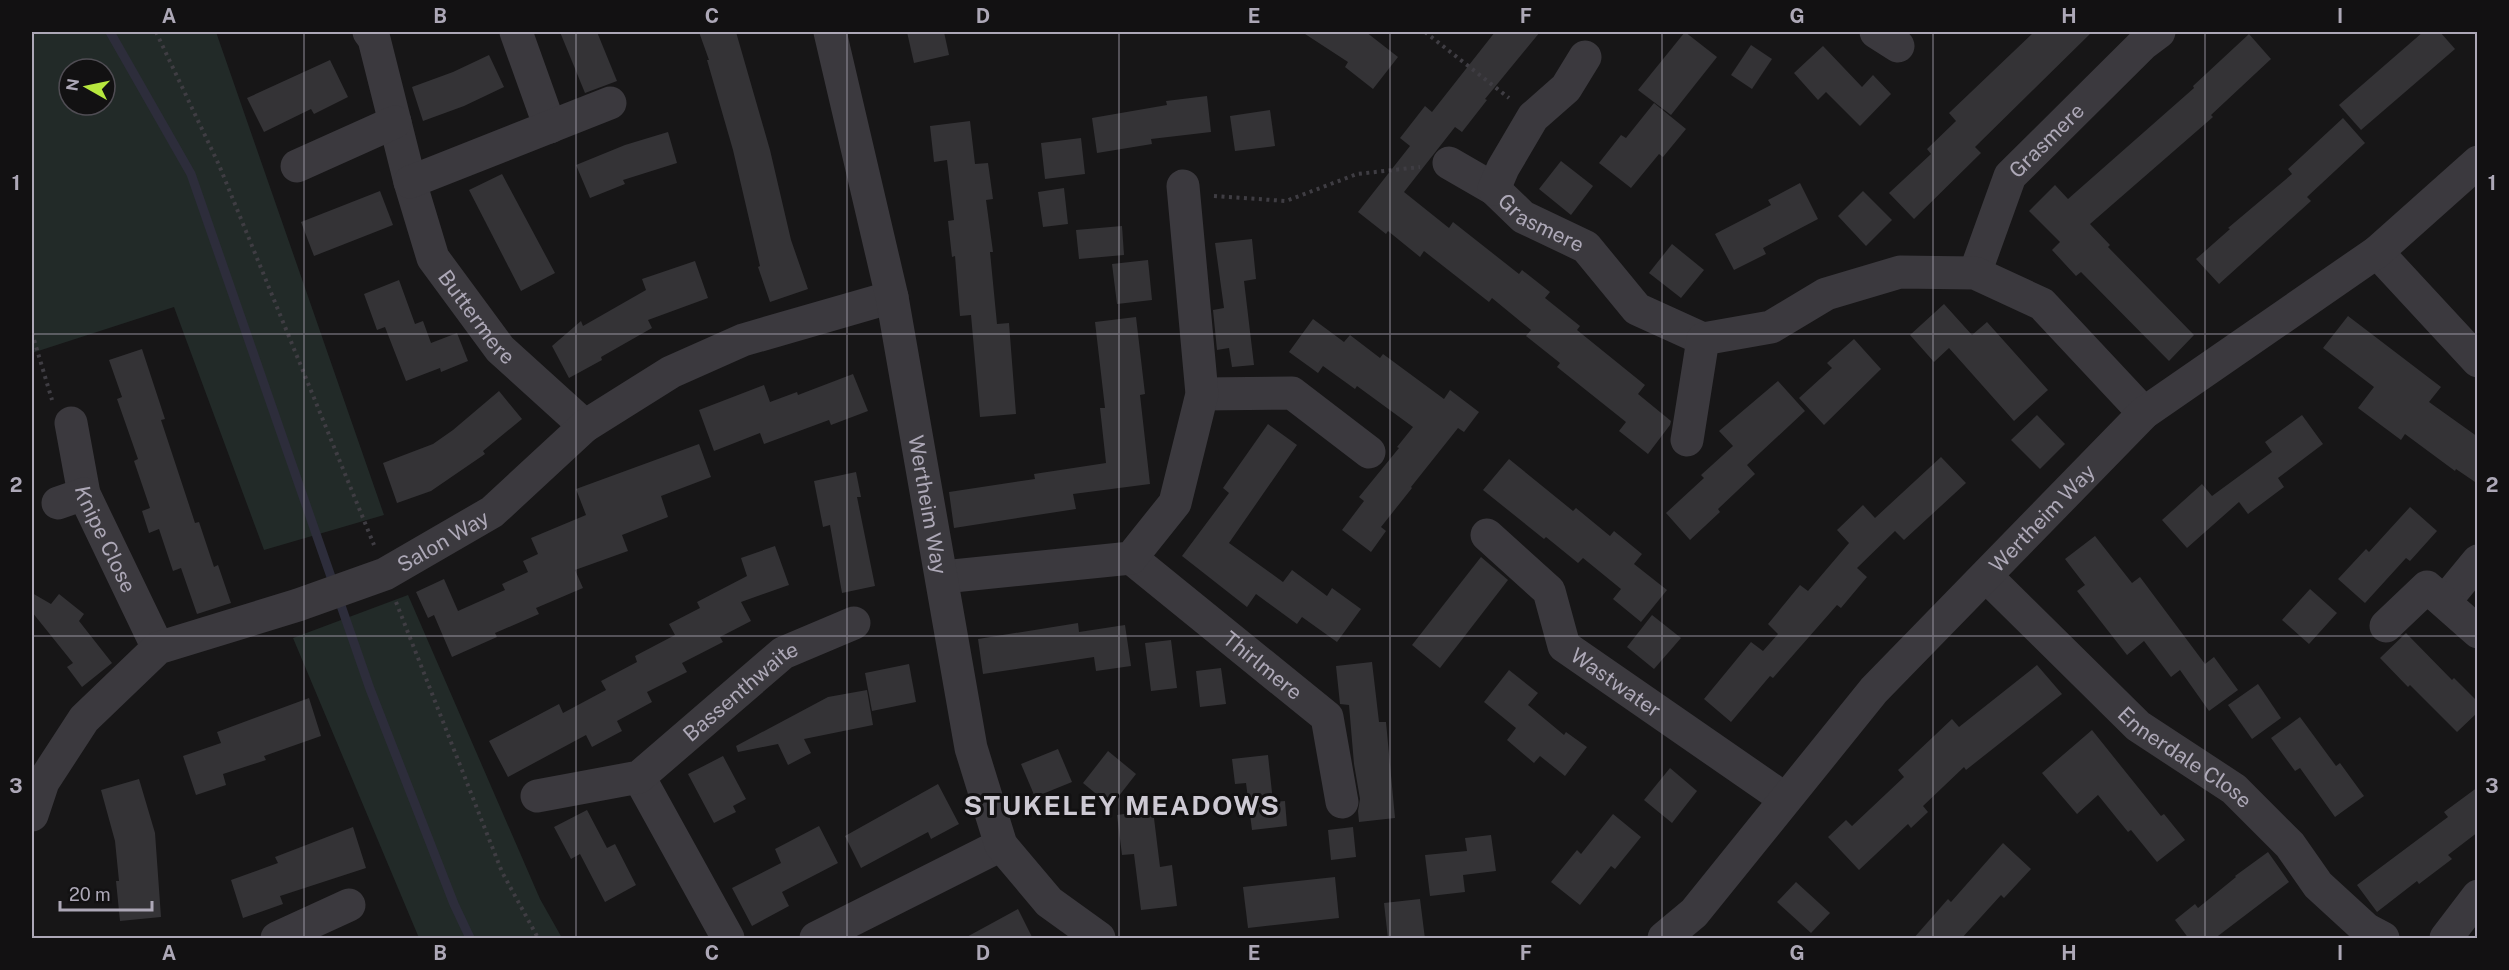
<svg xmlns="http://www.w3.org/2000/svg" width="2509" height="970" font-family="'Public Sans',sans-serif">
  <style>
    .green { fill: #222a28; fill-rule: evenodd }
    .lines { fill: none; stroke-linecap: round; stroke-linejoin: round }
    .stream { stroke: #2d2d3b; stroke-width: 9 }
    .building { fill: #343336 }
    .path { stroke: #3f3d43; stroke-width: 4; stroke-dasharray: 3 4.5; stroke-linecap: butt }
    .minor { stroke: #3b393e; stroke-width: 33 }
    .tertiary { stroke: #3b393e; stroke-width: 33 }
    .grid { fill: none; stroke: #ada8b7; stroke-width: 1.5; stroke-opacity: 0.55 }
    .labels { text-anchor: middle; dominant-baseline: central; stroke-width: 6; stroke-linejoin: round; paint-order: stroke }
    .street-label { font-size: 21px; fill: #ada8b7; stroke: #121112 }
    .district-label { font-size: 27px; font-weight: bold; letter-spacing: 1.5px; fill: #cdc9d3; stroke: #121112 }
    .neatline { fill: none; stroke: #ada8b7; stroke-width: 2 }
    .grid-label { font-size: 20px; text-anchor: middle; font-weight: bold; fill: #ada8b7 }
  </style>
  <rect width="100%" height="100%" fill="#171617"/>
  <g class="green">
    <path d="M32,32H216L384,515L264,550L174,307L32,353ZM69,69H105V105H69Z"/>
    <path d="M408,595L540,899L562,938H419L293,638Z"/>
  </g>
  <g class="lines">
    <path class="stream" d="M110,32L191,174L370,689L454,904L470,938"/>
  </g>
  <g class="building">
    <path d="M560,32H597L617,81L585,93Z"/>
    <path d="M699,32H736L770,150L791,240L808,289L770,302L758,267L760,266L733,150L707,60H709Z"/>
    <path d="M907,32H944L949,55L914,63Z"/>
    <path d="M1302,32H1366L1398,57L1373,89L1345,67L1348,62Z"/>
    <path d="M1495,32H1540L1485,99L1487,100L1462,132L1455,127L1404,192L1449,228L1453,222L1519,274L1522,270L1550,292L1545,298L1580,326L1577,330L1645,385L1638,394L1671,421L1670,425L1648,454L1619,431L1626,422L1557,367L1560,363L1526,336L1531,330L1492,298L1489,302L1424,251L1420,257L1388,231L1386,234L1358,212L1410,146L1400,138L1425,106L1432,112Z"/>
    <path d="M1685,32L1717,57L1671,115L1638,90Z"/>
    <path d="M2034,32H2092L1975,147L1981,153L1914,219L1889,193L1931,154L1927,149L1956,121L1949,113Z"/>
    <path d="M2423,32H2440L2455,49L2361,130L2339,105Z"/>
    <path d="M2249,34L2271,59L2211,115L2213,117L2090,224L2110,245L2108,247L2194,335L2169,361L2081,272L2076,276L2052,250L2060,242L2029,211L2055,185L2068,199L2194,88L2193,86Z"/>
    <path d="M1751,45L1772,59L1752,89L1731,75Z"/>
    <path d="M1823,46L1862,87L1873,75L1891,94L1860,126L1826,92L1818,100L1794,73Z"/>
    <path d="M489,55L504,87L464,106L423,121L412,87L453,72Z"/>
    <path d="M330,60L348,97L314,114L311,109L264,132L247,98Z"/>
    <path d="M1207,96L1211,132L1151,139L1152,144L1097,153L1092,118L1167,105L1166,101Z"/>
    <path d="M1654,103L1686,129L1663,157L1659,154L1631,188L1599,163L1621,135L1626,138Z"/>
    <path d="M1270,110L1275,146L1235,151L1230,116Z"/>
    <path d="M2343,118L2365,143L2307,197L2311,201L2219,284L2196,259L2230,229L2228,228L2292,174L2288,169Z"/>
    <path d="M970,121L975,164L988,163L993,199L986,200L993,252H990L997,324L1009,323L1016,414L980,417L971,315L960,316L955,256L952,257L948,221L954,220L947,160L934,162L930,126Z"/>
    <path d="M668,132L677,163L623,180L625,184L590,198L576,165L625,145Z"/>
    <path d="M1081,138L1085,174L1045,179L1041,143Z"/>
    <path d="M1561,161L1593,186L1571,215L1539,189Z"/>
    <path d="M502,174L555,273L521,291L469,190Z"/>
    <path d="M1800,183L1818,219L1763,248L1766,254L1734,270L1715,234L1771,205L1768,200Z"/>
    <path d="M1064,188L1068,224L1043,227L1038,192Z"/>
    <path d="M380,191L393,225L314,256L301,222Z"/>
    <path d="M1863,191L1892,220L1866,246L1838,216Z"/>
    <path d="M1122,226L1124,255L1079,259L1076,230Z"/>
    <path d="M1252,239L1256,279L1244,281L1254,365L1232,367L1229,348L1217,350L1213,310L1224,308L1215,243Z"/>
    <path d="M1672,244L1704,270L1681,298L1649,273Z"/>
    <path d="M1148,260L1152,300L1117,304L1112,264Z"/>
    <path d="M695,261L708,298L648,320L652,328L601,357L602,360L569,378L552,346L581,321L583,326L646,290L642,279Z"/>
    <path d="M399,280L415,324L423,321L431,343L457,333L468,361L441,372L440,368L406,381L385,327L377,330L364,294Z"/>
    <path d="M1944,304L1972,335L1987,322L2048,390L2014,421L1949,348L1934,362L1910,335Z"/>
    <path d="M2348,316L2441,387L2429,402L2478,437V484L2456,469L2455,471L2405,434L2401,440L2358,408L2374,387L2323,348Z"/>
    <path d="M1136,317L1145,394L1140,395L1150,484L1073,494L1076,509L954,528L949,492L1035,479L1034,474L1106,463L1100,408H1105L1095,322Z"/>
    <path d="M1313,319L1344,342L1350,335L1380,358L1383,354L1444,399L1450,390L1479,412L1464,432L1458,428L1411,487L1412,488L1381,527L1386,531L1371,552L1342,530L1364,501L1359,497L1399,448L1397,447L1413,427L1357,386L1355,389L1323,366L1318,373L1289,352Z"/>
    <path d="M1854,339L1881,369L1824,425L1799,398L1832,368L1827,363Z"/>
    <path d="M142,349L165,419L161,420L195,523L199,522L214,567L218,565L231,603L197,614L181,568L173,571L159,529L149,533L142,511L150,508L134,461L138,459L117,399L122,397L109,360Z"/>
    <path d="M853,374L868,411L831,425L829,420L764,444L760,433L714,451L699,410L764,385L770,402L797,392L798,395Z"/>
    <path d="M1778,381L1805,411L1747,465L1755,474L1718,509L1720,512L1690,540L1666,513L1704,478L1701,475L1733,446L1719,431Z"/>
    <path d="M499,391L522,419L483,451L485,454L431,491L397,503L383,463L433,444L453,430Z"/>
    <path d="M2037,415L2065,444L2040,469L2011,440Z"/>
    <path d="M2302,415L2323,444L2278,478L2284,487L2248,514L2239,502L2187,548L2162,520L2202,484L2212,496L2272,452L2265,442Z"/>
    <path d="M1268,424L1297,445L1229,543L1283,582L1292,570L1327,596L1332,588L1361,609L1337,642L1302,617L1297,624L1256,594L1247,607L1182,556L1229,493L1223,488Z"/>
    <path d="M699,444L711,477L661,496L668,517L622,535L628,551L575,570L583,588L536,608L539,614L495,633L497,637L452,657L434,615L428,618L416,592L444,579L458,611L505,590L502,584L528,572L523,561L538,554L531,538L586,515L576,489Z"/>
    <path d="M1941,457L1966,483L1904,540L1895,531L1857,568L1867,577L1841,608L1837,605L1773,678L1770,676L1731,722L1704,699L1751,642L1763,651L1778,634L1768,624L1800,585L1808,591L1849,543L1837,530L1863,505L1875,518Z"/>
    <path d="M1509,459L1573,511L1576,508L1610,536L1614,531L1642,554L1634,564L1667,590L1641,622L1613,599L1621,589L1583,558L1578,563L1546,537L1544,539L1483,490Z"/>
    <path d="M856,472L861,497H857L875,586L842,593L830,525L823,527L814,481Z"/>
    <path d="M2410,507L2437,531L2410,561L2406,558L2365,603L2338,579L2366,549L2369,552Z"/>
    <path d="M2095,536L2132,583L2140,577L2205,664L2214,657L2238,690L2209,711L2180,670L2171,677L2144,641L2127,655L2077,591L2085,585L2065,559Z"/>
    <path d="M775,546L789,585L741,602L751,621L720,637L723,642L682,663L687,672L647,692L652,702L617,721L622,731L592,747L586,735L508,777L489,741L559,704L563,713L606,690L601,681L637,662L635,656L675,635L669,624L700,608L697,602L747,576L741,558Z"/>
    <path d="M1481,557L1508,580L1440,668L1412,645Z"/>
    <path d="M2310,589L2337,613L2309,644L2282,620Z"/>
    <path d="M32,593L51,604L59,594L84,614L79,621L112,663L82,687L67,667L73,663L32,612Z"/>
    <path d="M1652,615L1681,638L1654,669L1627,647Z"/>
    <path d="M1078,623L1079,632L1125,625L1131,666L1096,671L1094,657L983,674L978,639Z"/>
    <path d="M2406,633L2452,680L2454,678L2478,702V712L2457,732L2410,685L2408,687L2380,658Z"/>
    <path d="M1171,640L1177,688L1151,691L1145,643Z"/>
    <path d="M1372,662L1379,722H1386L1395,818L1359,822L1358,811L1360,799L1354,764L1349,705L1340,704L1336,666Z"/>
    <path d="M909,664L916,702L872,711L865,673Z"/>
    <path d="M2037,665L2062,694L1966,770L1964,767L1923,806L1928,812L1911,828L1908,824L1859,870L1828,837L1846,820L1852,826L1904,777L1898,770L1952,719L1959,727Z"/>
    <path d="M1221,668L1226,704L1200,707L1196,671Z"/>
    <path d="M1509,670L1538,693L1528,705L1564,735L1566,732L1587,747L1565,776L1540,756L1534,763L1507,740L1516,728L1484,702Z"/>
    <path d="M2258,684L2281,718L2252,739L2228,705Z"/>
    <path d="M867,690L873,725L804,739L811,753L788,765L778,744L738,752L736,746L828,697Z"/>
    <path d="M309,698L321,736L264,756L266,760L223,774L226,785L196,795L183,756L221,743L217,732Z"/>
    <path d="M2300,717L2336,766L2340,763L2364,796L2335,817L2300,768L2295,771L2271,738Z"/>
    <path d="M2092,730L2161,816L2164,814L2185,840L2157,862L2131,830L2128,832L2098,795L2077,814L2042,773Z"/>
    <path d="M1058,749L1072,782L1035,797L1021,764Z"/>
    <path d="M1108,751L1136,774L1111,806L1083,783Z"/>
    <path d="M1268,755L1273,802L1285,801L1287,826L1252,830L1246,783L1235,784L1232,759Z"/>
    <path d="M723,756L746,799L733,806L736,812L714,823L688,774Z"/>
    <path d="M1670,768L1697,791L1672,823L1644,800Z"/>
    <path d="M139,779L155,833L161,917L120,921L116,881H119L115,841L101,790Z"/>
    <path d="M938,784L959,824L931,839L928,832L861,868L845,836Z"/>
    <path d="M2478,787V832L2448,855L2452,859L2419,884L2417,881L2377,912L2357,885L2448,817L2444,812Z"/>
    <path d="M587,810L607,848L615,844L636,885L605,902L580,854L571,859L554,827Z"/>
    <path d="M1153,810L1160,867L1172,865L1177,906L1141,910L1134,854L1122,855L1117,815Z"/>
    <path d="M1613,814L1641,837L1615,869L1611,866L1580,905L1551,882L1577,850L1581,854Z"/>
    <path d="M819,826L838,863L782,892L789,906L752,926L732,888L781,863L775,849Z"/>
    <path d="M353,827L366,868L280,896L283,904L243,918L231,880L278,863L275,857Z"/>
    <path d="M1353,827L1356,857L1331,860L1328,830Z"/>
    <path d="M1491,835L1496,871L1463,875L1465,892L1430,896L1425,855L1467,851L1465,838Z"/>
    <path d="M2003,843L2031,869L2004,898L2001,895L1961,939H1913L1948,899L1951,902Z"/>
    <path d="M2268,852L2289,882L2214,939H2189L2175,920L2195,904L2198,908L2236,877L2235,876Z"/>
    <path d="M1335,877L1339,918L1248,928L1243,887Z"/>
    <path d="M1796,882L1830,913L1811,933L1777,902Z"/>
    <path d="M1420,899L1425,939H1388L1384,903Z"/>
    <path d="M1018,909L1033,939H963Z"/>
  </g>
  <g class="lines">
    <g class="path">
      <path d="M156,32L219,165L374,545"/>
      <path d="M1425,32L1509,98"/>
      <path d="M1214,196L1286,201L1357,174L1420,167"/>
      <path d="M32,333L52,400"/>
      <path d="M396,602L502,872L538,938"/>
    </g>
    <g class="minor">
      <path id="s1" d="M369,32L374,39L410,182L433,258L500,349L585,426"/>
      <path d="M516,32L550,127"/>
      <path d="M1876,32L1898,46"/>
      <path id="s2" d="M1449,163L1494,189L1523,217L1586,247L1637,309L1703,339"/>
      <path d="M297,166L395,122"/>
      <path d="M410,182L610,103"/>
      <path d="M1494,189L1503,168L1533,117L1566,88L1585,57"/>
      <path d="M2377,252L2478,361"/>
      <path id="s3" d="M1975,273L2010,176L2143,44L2159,32"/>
      <path d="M1202,394L1292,393L1369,452"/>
      <path id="s4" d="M71,423L84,494L158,648"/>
      <path d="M1687,440L1703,339L1771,327L1826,294L1900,272L1975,273L2042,304L2144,413"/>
      <path d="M58,503L84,494"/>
      <path id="s5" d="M1487,535L1549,591L1564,646L1785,799"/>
      <path id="s6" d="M1131,558L1327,717L1342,802"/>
      <path id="s7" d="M1986,576L2138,726L2234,789L2290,845L2318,885L2366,929L2383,938"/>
      <path d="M943,577L1131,558L1175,503L1202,394L1183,186"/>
      <path d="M2445,601L2478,561"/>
      <path d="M2386,626L2427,587L2478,632"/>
      <path d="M639,777L728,938"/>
      <path id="s8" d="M537,796L639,777L783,653L854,623"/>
      <path id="s9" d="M32,815L43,782L84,719L158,648L298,605L385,574L492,512L585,426L671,372L743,340L892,297"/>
      <path d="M277,938L349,905"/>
      <path d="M816,938L1001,845"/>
      <path d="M2446,938L2478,896"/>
    </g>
    <g class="tertiary">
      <path id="s10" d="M830,32L892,297L971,748L1001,845L1049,902L1099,938"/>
      <path id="s11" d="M1664,938L1694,913L1874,690L2144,413L2377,252L2478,162"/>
    </g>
  </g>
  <path class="grid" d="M304,32V938M576,32V938M847,32V938M1119,32V938M1390,32V938M1662,32V938M1933,32V938M2205,32V938M32,334H2478M32,636H2478"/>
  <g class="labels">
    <g class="street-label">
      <text stroke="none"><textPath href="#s3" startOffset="154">Grasmere</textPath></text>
      <text stroke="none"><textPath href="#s2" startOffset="111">Grasmere</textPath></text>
      <text stroke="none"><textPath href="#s1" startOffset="309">Buttermere</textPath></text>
      <text stroke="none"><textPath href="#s10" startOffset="483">Wertheim Way</textPath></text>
      <text stroke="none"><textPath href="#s11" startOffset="566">Wertheim Way</textPath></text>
      <text stroke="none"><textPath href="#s4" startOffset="122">Knipe Close</textPath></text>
      <text stroke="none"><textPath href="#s9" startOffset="518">Salon Way</textPath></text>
      <text stroke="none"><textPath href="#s6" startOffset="170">Thirlmere</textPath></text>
      <text stroke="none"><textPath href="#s5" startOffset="204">Wastwater</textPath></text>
      <text stroke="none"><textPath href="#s8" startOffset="237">Bassenthwaite</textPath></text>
      <text stroke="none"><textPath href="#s7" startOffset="270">Ennerdale Close</textPath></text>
    </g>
    <g class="district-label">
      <text x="1122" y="805">STUKELEY MEADOWS</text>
    </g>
  </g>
  <rect width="2509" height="970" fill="none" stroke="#121112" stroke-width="66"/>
  <g transform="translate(87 87) rotate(279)"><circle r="28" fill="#121112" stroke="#504d54" stroke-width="1.5"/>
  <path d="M0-4.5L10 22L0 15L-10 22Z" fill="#b7e73e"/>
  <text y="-9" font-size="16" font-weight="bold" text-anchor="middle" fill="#ada8b7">N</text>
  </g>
  <path d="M60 901v9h92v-9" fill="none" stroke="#ada8b7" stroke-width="3"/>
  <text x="69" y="901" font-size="18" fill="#ada8b7" stroke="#121112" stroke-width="4.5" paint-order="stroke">20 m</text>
  <rect x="33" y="33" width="2443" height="904" class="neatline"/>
  <g class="grid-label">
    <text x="169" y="23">A</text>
    <text x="440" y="23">B</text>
    <text x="712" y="23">C</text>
    <text x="983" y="23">D</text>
    <text x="1254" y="23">E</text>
    <text x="1526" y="23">F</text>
    <text x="1797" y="23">G</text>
    <text x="2069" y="23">H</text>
    <text x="2340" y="23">I</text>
    <text x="16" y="190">1</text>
    <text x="2492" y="190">1</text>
    <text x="16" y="492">2</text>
    <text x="2492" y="492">2</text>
    <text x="16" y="793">3</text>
    <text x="2492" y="793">3</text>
    <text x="169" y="960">A</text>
    <text x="440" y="960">B</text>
    <text x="712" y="960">C</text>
    <text x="983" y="960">D</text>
    <text x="1254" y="960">E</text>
    <text x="1526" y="960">F</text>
    <text x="1797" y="960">G</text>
    <text x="2069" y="960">H</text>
    <text x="2340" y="960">I</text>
  </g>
</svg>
